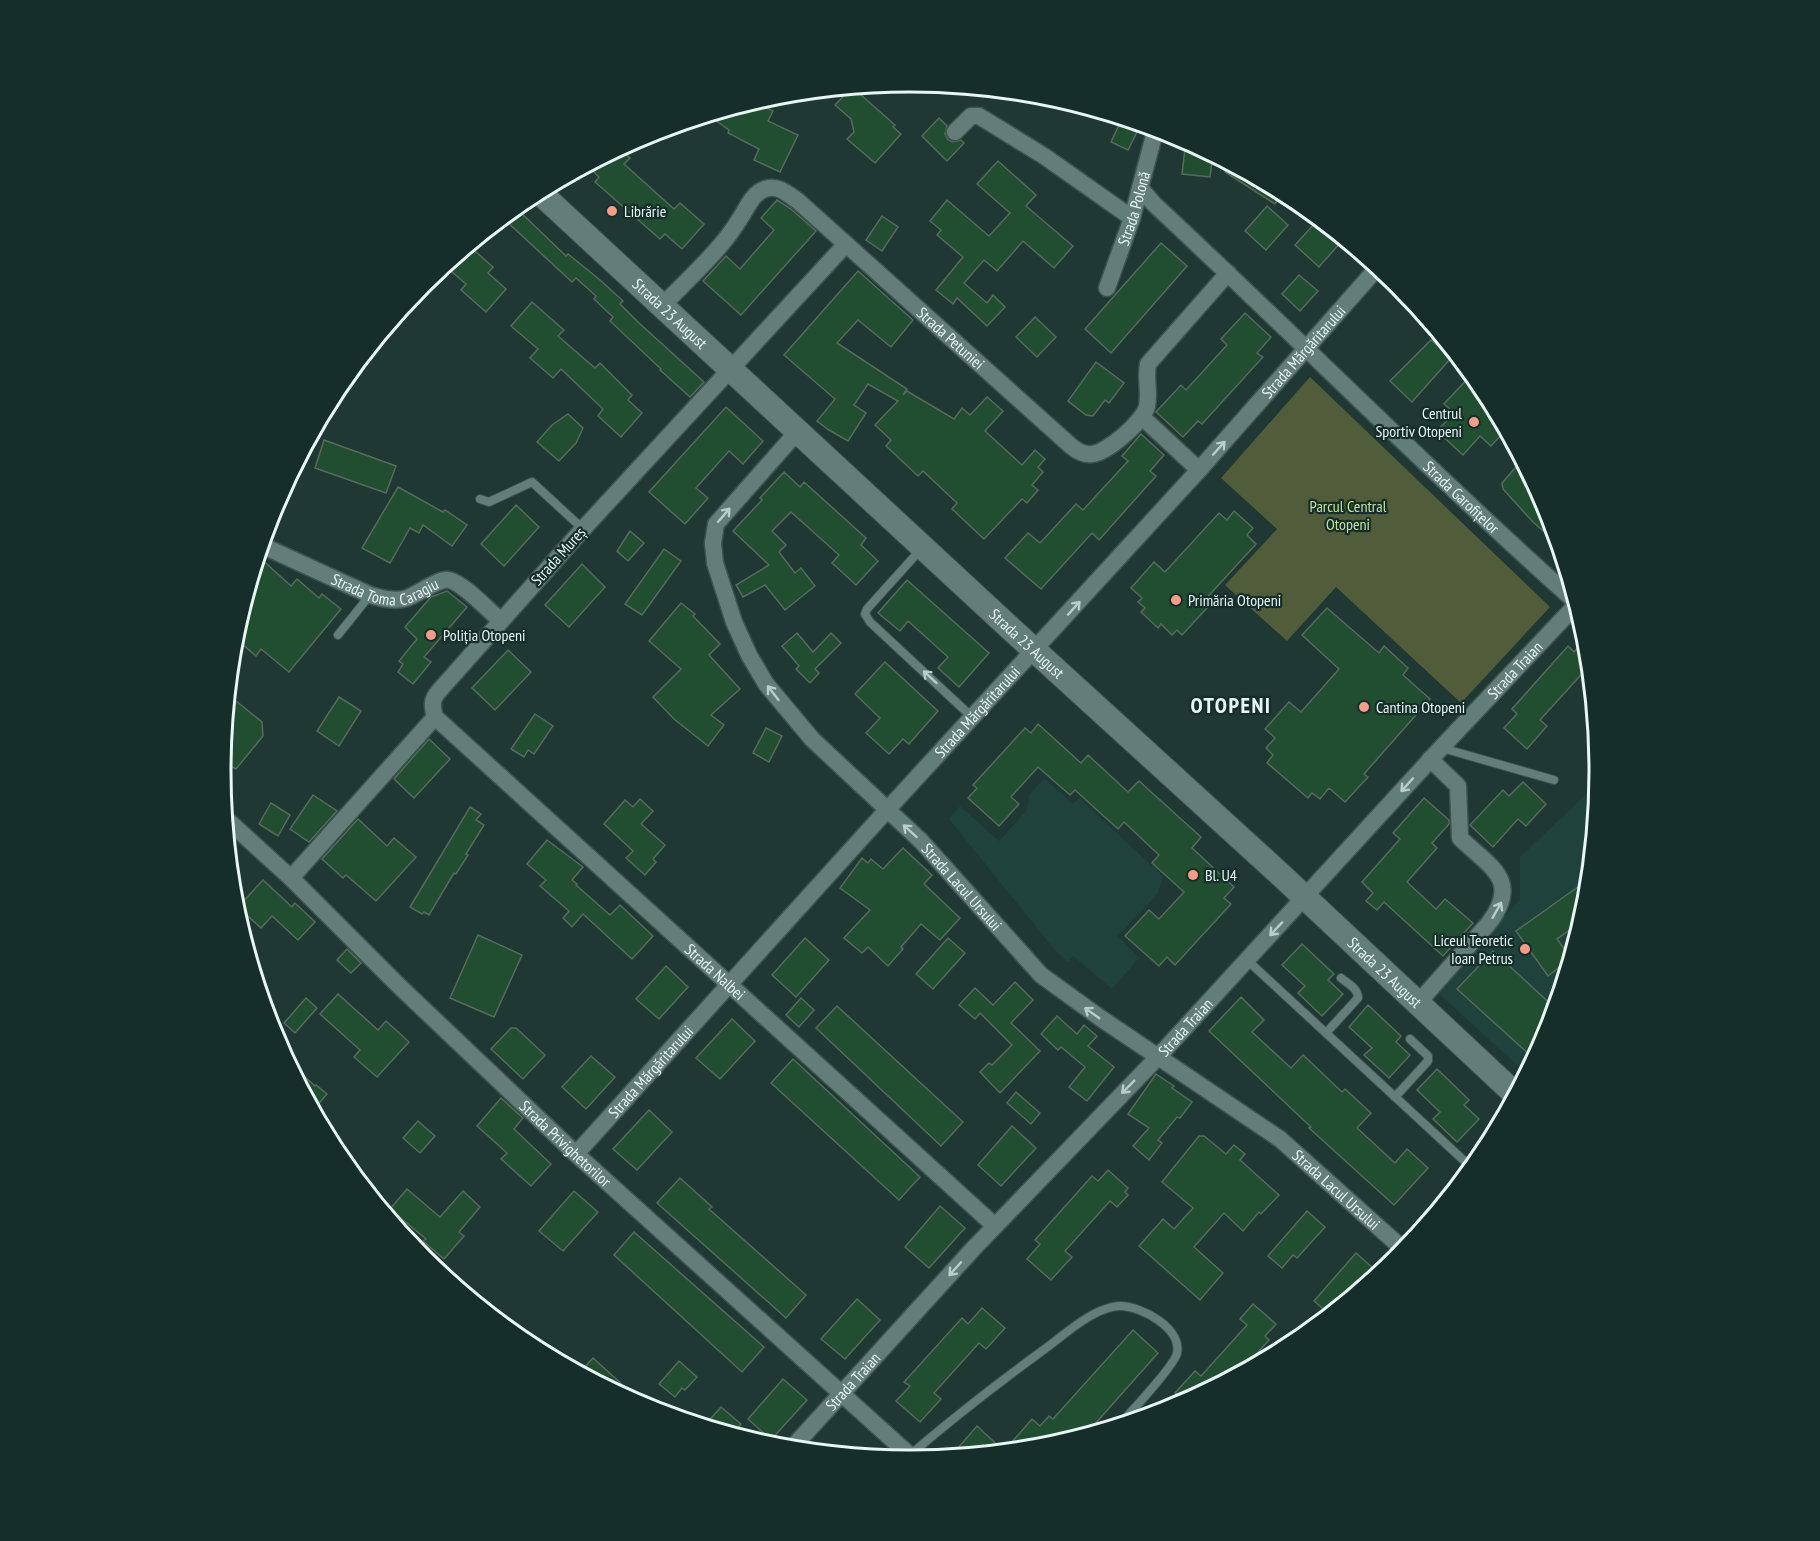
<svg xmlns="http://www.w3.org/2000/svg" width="1820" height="1541" font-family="'PT Sans Narrow',sans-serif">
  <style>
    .built { fill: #1f423d }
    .green { fill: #515c3a }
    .building { fill: #214e31; stroke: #576a5c; stroke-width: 1.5 }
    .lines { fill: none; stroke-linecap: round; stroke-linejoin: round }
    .service-casing { stroke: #3c5350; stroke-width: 10 }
    .minor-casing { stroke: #3c5350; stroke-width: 19 }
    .secondary-casing { stroke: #3c5350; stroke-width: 26 }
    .service { stroke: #637e79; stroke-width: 8 }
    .minor { stroke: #637e79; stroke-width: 16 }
    .secondary { stroke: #637e79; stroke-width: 24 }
    .oneway { stroke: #b9cdc9 }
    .poi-dot { fill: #f49e88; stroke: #152e2a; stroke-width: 2 }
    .labels { text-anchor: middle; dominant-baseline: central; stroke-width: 4.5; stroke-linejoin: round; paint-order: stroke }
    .street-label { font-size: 16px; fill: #e8f7f4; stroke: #152e2a }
    .poi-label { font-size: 16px; fill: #e8f7f4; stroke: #152e2a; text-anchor: start }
    .park-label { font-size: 16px; fill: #c7e096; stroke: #152e2a }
    .district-label { font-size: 22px; font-weight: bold; letter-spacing: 1.5px; fill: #e8f7f4; stroke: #152e2a }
    .rim { fill: none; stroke: #e8f7f4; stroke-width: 3 }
  </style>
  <rect width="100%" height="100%" fill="#1f3834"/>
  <g class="built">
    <path d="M1044,778L1073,804L1079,798L1163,876L1158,893L1118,936L1139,958L1112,989L1073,956L1068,962L1054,949L949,819L960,806L999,841L1027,810L1029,795Z"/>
    <path d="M1598,783L1586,905L1547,1035L1526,1073L1438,993L1520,899V857Z"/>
  </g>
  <path class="green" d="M1310,377L1550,607L1461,703L1336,587L1287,641L1225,585L1277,529L1221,478Z"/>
  <g class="building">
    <path d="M852,87L895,125L893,127L901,134L875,163L847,139L854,132L851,119L835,105Z"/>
    <path d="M754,101L773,111L768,121L798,135L780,172L754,160L759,149L728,133L729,130L708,115Z"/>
    <path d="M939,118L947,126L945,134L948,140L953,142L961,140L964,143L947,161L922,136Z"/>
    <path d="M1120,123L1137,132L1128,150L1111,142Z"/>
    <path d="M1186,140L1213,154L1210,177L1182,174Z"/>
    <path d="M619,148L630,158L624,164L674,209L680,203L704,224L682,249L665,234L660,239L595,182L599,177L587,165Z"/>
    <path d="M998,161L1036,195L1026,206L1073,246L1054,268L1023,241L997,271L984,260L964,283L987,303L993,295L1005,307L987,326L957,298L953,304L936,290L963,257L937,235L941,230L930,221L947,200L989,236L1010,213L977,184Z"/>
    <path d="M1230,163L1283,192L1275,204L1225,172Z"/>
    <path d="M777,200L791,209L816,231L741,315L703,281L726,256L740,269L774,230L761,218Z"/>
    <path d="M1267,206L1288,225L1266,250L1245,231Z"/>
    <path d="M516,208L566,256L568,254L600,280L623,301L620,304L639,323L704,382L690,397L660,370L661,369L610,321L613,317L594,299L596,296L576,278L572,282L505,220Z"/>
    <path d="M882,216L898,227L882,251L866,240Z"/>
    <path d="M1316,222L1340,243L1319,267L1295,245Z"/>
    <path d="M1161,243L1187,266L1111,353L1085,329Z"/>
    <path d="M468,245L493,267L488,273L506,289L486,312L461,290L466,284L444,265Z"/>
    <path d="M858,271L913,320L891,347L858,320L837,343L907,389L903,395L907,391L954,419L962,408L970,415L987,397L1003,411L985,431L1022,465L1035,450L1045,459L1038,467L1043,472L1032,485L1038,490L1027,503L1022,499L984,539L952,509L957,503L923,471L918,476L886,446L891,440L875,425L898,401L868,384L854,405L866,413L848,441L829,430L817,421L835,399L784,355Z"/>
    <path d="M1299,275L1318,291L1300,311L1282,294Z"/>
    <path d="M532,302L564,330L558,336L595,368L600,363L632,395L628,400L642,413L621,437L598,416L603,409L561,369L553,378L530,358L538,349L511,326Z"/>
    <path d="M1245,313L1271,337L1257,353L1263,357L1202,424L1198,421L1183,437L1156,412L1181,385L1186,390L1227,345L1221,339Z"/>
    <path d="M1035,317L1056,337L1037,357L1016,337Z"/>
    <path d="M1431,340L1451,358L1412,402L1390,381Z"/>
    <path d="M1096,362L1124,383L1109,403L1105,400L1093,416L1086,415L1068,401Z"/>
    <path d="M1472,374L1483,388L1506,430L1491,446L1480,436L1463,455L1437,431L1454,413L1444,404Z"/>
    <path d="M726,407L763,441L743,464L729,451L696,488L708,498L685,524L649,492Z"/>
    <path d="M568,414L583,428L576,443L559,461L537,442L552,425Z"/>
    <path d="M1141,434L1164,455L1150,471L1156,476L1099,540L1092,533L1041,589L1005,558L1028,533L1040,543L1076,504L1083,510L1128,461L1122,456Z"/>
    <path d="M324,440L396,466L386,493L315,468Z"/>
    <path d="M1522,460L1547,507L1558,544L1532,521L1503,489L1502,483Z"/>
    <path d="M784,472L800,487L804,482L866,538L861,545L878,561L856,585L832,563L839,555L791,512L772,531L786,545L779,552L795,573L801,568L815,586L785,610L765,585L743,597L736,585L769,565L733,531L762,500L760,498Z"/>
    <path d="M398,487L443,512L445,510L467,525L452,546L423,525L419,533L410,528L390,563L362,548Z"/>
    <path d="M516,505L539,527L504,566L481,544Z"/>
    <path d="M1234,511L1253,528L1247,535L1256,544L1202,603L1207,608L1182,635L1177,630L1172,635L1161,624L1158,628L1141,612L1145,608L1138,602L1142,598L1131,588L1154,562L1165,572L1219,513L1227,520Z"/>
    <path d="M630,531L644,543L628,561L617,551Z"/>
    <path d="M664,549L681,561L642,615L625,604Z"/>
    <path d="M258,556L291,586L297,579L319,598L322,594L341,609L289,672L261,649L256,656L234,637Z"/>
    <path d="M582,564L605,587L569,627L545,605Z"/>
    <path d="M907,580L989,653L959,687L938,668L948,657L908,621L900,631L878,613Z"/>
    <path d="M447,591L467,607L424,657L431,662L413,684L398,672L403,664L399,661L417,639L405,627L431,597Z"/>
    <path d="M681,603L695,614L693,616L720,644L709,655L740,689L711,715L724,725L708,746L674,719L653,697L681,669L649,641Z"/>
    <path d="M1327,608L1379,653L1384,646L1408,668L1403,675L1430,699L1364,774L1368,777L1345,802L1329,788L1320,799L1312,793L1308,798L1267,763L1273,755L1266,748L1275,738L1265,729L1289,702L1301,712L1339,669L1302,635Z"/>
    <path d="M797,633L813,652L831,633L841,643L815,669L819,673L810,683L796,669L799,666L782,646Z"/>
    <path d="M1587,638L1589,666L1540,720L1547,726L1527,749L1504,728L1517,714L1512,709L1568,646L1574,652Z"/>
    <path d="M508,650L531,672L495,710L472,688Z"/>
    <path d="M885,662L938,711L909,744L903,739L889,754L866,733L880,718L855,694Z"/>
    <path d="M339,697L361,711L339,746L317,731Z"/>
    <path d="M236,701L262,722L263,736L236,769L221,761L227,702Z"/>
    <path d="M535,714L553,726L534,754L528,750L524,757L511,749Z"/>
    <path d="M1038,724L1081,763L1088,755L1128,792L1139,781L1201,837L1192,848L1234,887L1224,898L1231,904L1175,965L1167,957L1159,966L1125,936L1149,910L1159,919L1184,892L1152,863L1159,855L1124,822L1118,829L1075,790L1070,795L1038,767L1011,797L1019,804L999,826L968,798L977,788L973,785L1025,728L1031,733Z"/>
    <path d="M766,728L782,736L769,762L753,753Z"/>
    <path d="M429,739L450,759L414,798L394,779Z"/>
    <path d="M1523,782L1546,804L1526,826L1518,819L1493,847L1470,825L1503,790L1509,796Z"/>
    <path d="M313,795L337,811L309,842L290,829Z"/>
    <path d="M1424,798L1449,820V824L1432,843L1437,848L1407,882L1436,909L1445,899L1473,923L1443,956L1384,902L1377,910L1366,901L1373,893L1362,882L1400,839L1393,833Z"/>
    <path d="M640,799L653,811L641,824L665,845L653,859L656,862L645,875L626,858L633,851L604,824L625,800L633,807Z"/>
    <path d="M271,803L290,815L278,836L259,824Z"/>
    <path d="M470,807L481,814L476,820L484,825L466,854L468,855L456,874L454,873L429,915L424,912L422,914L410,907Z"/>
    <path d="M358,819L387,846L394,838L416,857L376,901L346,875L343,878L322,859Z"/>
    <path d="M547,840L583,867L572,880L577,884L576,885L610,915L620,905L653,936L632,959L583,914L572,927L563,918L569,911L540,886L546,880L527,864Z"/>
    <path d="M903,848L932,875L924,884L960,918L940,940L921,924L901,947L903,949L888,966L868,947L862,953L844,938L870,910L840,888L862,858L868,863L871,859L883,869Z"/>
    <path d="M1589,879L1586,905L1581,922L1557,939L1570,957V959L1548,976L1516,931Z"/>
    <path d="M263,880L292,907L295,903L315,922L298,940L272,916L261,928L238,907Z"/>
    <path d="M478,935L522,955L494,1017L450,998Z"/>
    <path d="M805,938L829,960L796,997L772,975Z"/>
    <path d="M948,938L965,953L933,989L916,974Z"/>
    <path d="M1302,944L1334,974L1328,980L1343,994L1322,1016L1298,993L1305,986L1282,965Z"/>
    <path d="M347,949L361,963L351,973L337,960Z"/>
    <path d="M1493,951L1555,1008L1547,1035L1542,1044L1531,1056L1457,989Z"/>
    <path d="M666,966L688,987L659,1019L636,999Z"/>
    <path d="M1015,982L1033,1000L1011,1023L1040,1051L1000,1093L980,1072L989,1063L992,1065L1012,1045L980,1013L975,1019L959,1005L975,988L993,1005Z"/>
    <path d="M338,994L378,1030L386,1021L409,1042L377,1077L354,1057L360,1050L320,1014Z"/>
    <path d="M1241,997L1264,1020L1252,1032L1291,1068L1303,1055L1342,1092L1345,1089L1371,1113L1357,1128L1395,1163L1407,1149L1428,1168L1394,1205L1309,1128L1311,1127L1209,1031Z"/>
    <path d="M306,998L317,1008L295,1033L284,1023Z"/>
    <path d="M801,998L814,1010L799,1027L786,1015Z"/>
    <path d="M1368,1005L1401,1036L1396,1042L1410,1055L1389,1078L1364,1055L1372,1048L1349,1027Z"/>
    <path d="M837,1006L963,1122L941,1146L816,1028Z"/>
    <path d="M1057,1016L1077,1034L1084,1025L1097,1036L1088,1046L1114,1067L1087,1101L1069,1087L1085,1067L1061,1047L1058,1050L1041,1034Z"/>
    <path d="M732,1019L755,1041L720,1079L696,1058Z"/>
    <path d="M511,1028H516L545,1055L523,1079L491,1049Z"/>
    <path d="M591,1056L615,1077L586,1109L562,1087Z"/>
    <path d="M793,1059L920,1177L899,1200L771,1083Z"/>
    <path d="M292,1065L315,1086L316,1085L327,1094L313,1110L290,1066Z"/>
    <path d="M1437,1069L1469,1100L1464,1105L1479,1119L1457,1142L1433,1119L1440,1112L1417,1090Z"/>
    <path d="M1156,1074L1174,1086L1172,1088L1192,1102L1180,1118L1177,1117L1158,1140L1162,1143L1149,1160L1133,1146L1149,1128L1128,1114Z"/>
    <path d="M1016,1092L1040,1113L1031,1124L1007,1103Z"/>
    <path d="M501,1098L523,1118L514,1129L551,1164L531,1186L501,1159L507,1153L477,1126Z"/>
    <path d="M649,1110L672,1132L637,1170L613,1149Z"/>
    <path d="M418,1121L435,1136L420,1153L403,1138Z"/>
    <path d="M1012,1126L1036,1148L1001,1186L978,1165Z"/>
    <path d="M1199,1136H1204L1226,1154L1234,1145L1245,1154L1240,1160L1279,1195L1261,1214L1259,1212L1243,1231L1224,1213L1194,1247L1223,1273L1200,1300L1139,1246L1163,1219L1174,1229L1193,1208L1162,1182Z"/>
    <path d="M1108,1170L1128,1188L1125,1192L1128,1195L1117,1207L1110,1201L1065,1251L1072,1257L1051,1280L1027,1259L1040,1244L1035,1240L1092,1176L1098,1181Z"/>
    <path d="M680,1178L712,1207L709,1209L806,1295L786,1318L657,1203Z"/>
    <path d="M407,1189L440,1217L463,1191L480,1207L459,1232L464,1236L444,1259L423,1241L426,1239L390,1209Z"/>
    <path d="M574,1191L598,1212L563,1251L539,1231Z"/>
    <path d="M940,1206L965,1228L929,1268L905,1247Z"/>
    <path d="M1307,1211L1325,1227L1297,1258L1293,1255L1282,1268L1268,1256Z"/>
    <path d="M634,1232L764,1347L742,1372L614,1255Z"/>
    <path d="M1356,1253L1374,1269L1349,1298L1329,1314L1314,1301Z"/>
    <path d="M857,1299L880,1320L845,1359L821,1339Z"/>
    <path d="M1253,1304L1276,1324L1265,1336L1269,1340L1240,1372L1185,1401L1175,1393L1195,1371L1201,1376L1247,1325L1240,1319Z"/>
    <path d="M982,1308L1005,1328L986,1349L979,1343L934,1393L941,1399L920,1422L896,1401L910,1386L904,1382L962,1318L968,1324Z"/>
    <path d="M1133,1330L1158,1353L1086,1434L1044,1447L951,1456L977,1426L1004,1451L1032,1419L1040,1426L1049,1416L1053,1419Z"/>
    <path d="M593,1358L635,1396L632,1400L580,1372Z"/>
    <path d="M679,1361L697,1377L685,1390L682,1388L675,1397L659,1384Z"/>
    <path d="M783,1379L807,1400L771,1440L748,1419Z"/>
    <path d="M721,1407L741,1424L733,1434L705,1425Z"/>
  </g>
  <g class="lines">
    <defs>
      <g id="service">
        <path d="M480,499L489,502L532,482L583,529"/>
        <path d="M922,548L867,609L865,614L870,622L972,717"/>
        <path d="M338,635L370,595"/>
        <path d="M1442,748L1554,780"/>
        <path d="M1247,960L1472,1168"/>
        <path d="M1326,1033L1358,998C1358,988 1348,984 1341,978"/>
        <path d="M1395,1097L1428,1061V1056L1410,1039"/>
        <path d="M910,1455C953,1418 997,1384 1042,1351C1059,1339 1076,1323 1094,1314C1101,1310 1113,1306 1120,1306C1141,1306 1182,1328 1177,1353C1175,1365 1131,1412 1120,1424"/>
      </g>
      <g id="minor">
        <path d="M955,132L971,116H979L1044,156L1132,218"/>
        <path id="s1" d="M1140,188L1154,204C1296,336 1432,474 1576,602"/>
        <path id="s2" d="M846,244L583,529L439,691C431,700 432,706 435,717L995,1226"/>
        <path id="s3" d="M1107,288L1132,218L1156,128"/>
        <path id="s4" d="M662,306C686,281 722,249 739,220C747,209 751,194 765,189C777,184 788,194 798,201L1071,446C1077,451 1084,455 1092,454C1107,453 1144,421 1147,406C1150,392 1145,379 1148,364L1228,273"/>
        <path d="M1142,417L1199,470"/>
        <path id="s5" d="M797,432L716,524L713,543L715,563L734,622L749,655L766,684L812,739L921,841L1041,975L1099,1017L1280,1139L1404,1250"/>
        <path id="s6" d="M261,545L370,595C381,598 395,602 407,598C418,594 439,578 449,580C463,583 488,610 500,620"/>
        <path id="s7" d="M225,818L291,878L397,984L576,1154L915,1460"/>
        <path d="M291,878L435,717"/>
        <path d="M1418,1003L1489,923C1521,880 1491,868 1460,838L1458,786L1430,759"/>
        <path id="s8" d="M576,1154L887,810L1199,470L1378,267"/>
        <path id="s9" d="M792,1448L973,1249L1158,1057L1441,748L1577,604"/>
      </g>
      <g id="secondary">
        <path id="s10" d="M538,191L1010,628L1282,876L1515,1094"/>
      </g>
    </defs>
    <use href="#service" class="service-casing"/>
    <use href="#minor" class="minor-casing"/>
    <use href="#secondary" class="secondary-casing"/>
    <use href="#service" class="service"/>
    <use href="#minor" class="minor"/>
    <use href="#secondary" class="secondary"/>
  </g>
  <defs><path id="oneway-shaft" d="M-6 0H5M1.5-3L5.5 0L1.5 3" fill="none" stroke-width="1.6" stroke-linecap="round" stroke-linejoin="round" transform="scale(1.5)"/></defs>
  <g class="oneway">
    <use href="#oneway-shaft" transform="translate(1219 448) rotate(-48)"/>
    <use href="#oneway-shaft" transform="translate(724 515) rotate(-49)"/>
    <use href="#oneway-shaft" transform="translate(1074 608) rotate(-48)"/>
    <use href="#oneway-shaft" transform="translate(930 677) rotate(-137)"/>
    <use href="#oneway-shaft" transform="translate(773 693) rotate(-128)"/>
    <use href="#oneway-shaft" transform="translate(1407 785) rotate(132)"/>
    <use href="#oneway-shaft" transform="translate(910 831) rotate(-138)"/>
    <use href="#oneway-shaft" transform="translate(1497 910) rotate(-60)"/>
    <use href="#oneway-shaft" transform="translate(1276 929) rotate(133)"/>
    <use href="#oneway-shaft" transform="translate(1092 1013) rotate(-145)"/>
    <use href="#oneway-shaft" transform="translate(1128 1087) rotate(135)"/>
    <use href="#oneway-shaft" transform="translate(955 1269) rotate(132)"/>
  </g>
  <g class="poi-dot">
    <circle cx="612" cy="211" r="6"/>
    <circle cx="1474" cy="422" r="6"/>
    <circle cx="1176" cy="600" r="6"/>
    <circle cx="431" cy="635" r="6"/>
    <circle cx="1364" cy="707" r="6"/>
    <circle cx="1193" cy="875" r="6"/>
    <circle cx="1525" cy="949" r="6"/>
  </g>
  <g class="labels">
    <g class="street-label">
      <text stroke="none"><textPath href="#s3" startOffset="84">Strada Polonă</textPath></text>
      <text stroke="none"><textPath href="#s10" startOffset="180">Strada 23 August</textPath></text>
      <text stroke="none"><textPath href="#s4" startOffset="399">Strada Petuniei</textPath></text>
      <text stroke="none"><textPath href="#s8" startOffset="1083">Strada Mărgăritarului</textPath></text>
      <text stroke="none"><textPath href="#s1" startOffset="446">Strada Garofițelor</textPath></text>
      <text transform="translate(558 556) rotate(-48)">Strada Mureș</text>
      <text stroke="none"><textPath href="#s6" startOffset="135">Strada Toma Caragiu</textPath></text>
      <text stroke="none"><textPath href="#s10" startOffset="666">Strada 23 August</textPath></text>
      <text stroke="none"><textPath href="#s9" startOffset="1062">Strada Traian</textPath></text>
      <text stroke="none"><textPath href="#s8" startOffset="597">Strada Mărgăritarului</textPath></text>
      <text stroke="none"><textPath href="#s5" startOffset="576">Strada Lacul Ursului</textPath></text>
      <text stroke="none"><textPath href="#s10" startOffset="1152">Strada 23 August</textPath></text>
      <text stroke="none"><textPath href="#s2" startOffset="1011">Strada Nalbei</textPath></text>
      <text stroke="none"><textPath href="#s9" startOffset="576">Strada Traian</textPath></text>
      <text stroke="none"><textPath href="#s8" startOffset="111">Strada Mărgăritarului</textPath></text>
      <text stroke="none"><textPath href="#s7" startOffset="471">Strada Privighetorilor</textPath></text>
      <text stroke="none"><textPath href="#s5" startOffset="1060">Strada Lacul Ursului</textPath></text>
      <text stroke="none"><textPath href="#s9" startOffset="90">Strada Traian</textPath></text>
    </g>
    <g class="poi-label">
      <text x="624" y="211">Librărie</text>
      <text x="1462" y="413" text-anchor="end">Centrul<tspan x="1462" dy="18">Sportiv Otopeni</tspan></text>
      <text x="1188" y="600">Primăria Otopeni</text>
      <text x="443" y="635">Poliția Otopeni</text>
      <text x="1376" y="707">Cantina Otopeni</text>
      <text x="1205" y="875">Bl. U4</text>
      <text x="1513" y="940" text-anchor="end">Liceul Teoretic<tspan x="1513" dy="18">Ioan Petrus</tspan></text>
    </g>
    <g class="park-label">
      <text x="1348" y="506">Parcul Central<tspan x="1348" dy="18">Otopeni</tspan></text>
    </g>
    <g class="district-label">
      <text x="1231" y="705">OTOPENI</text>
    </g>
  </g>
  <path d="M0 0H1820V1541H0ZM231 771a679 679 0 1 1 1358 0a679 679 0 1 1-1358 0Z" fill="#152e2a" fill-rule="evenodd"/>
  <path class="rim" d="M231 771a679 679 0 1 1 1358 0a679 679 0 1 1-1358 0Z"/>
</svg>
